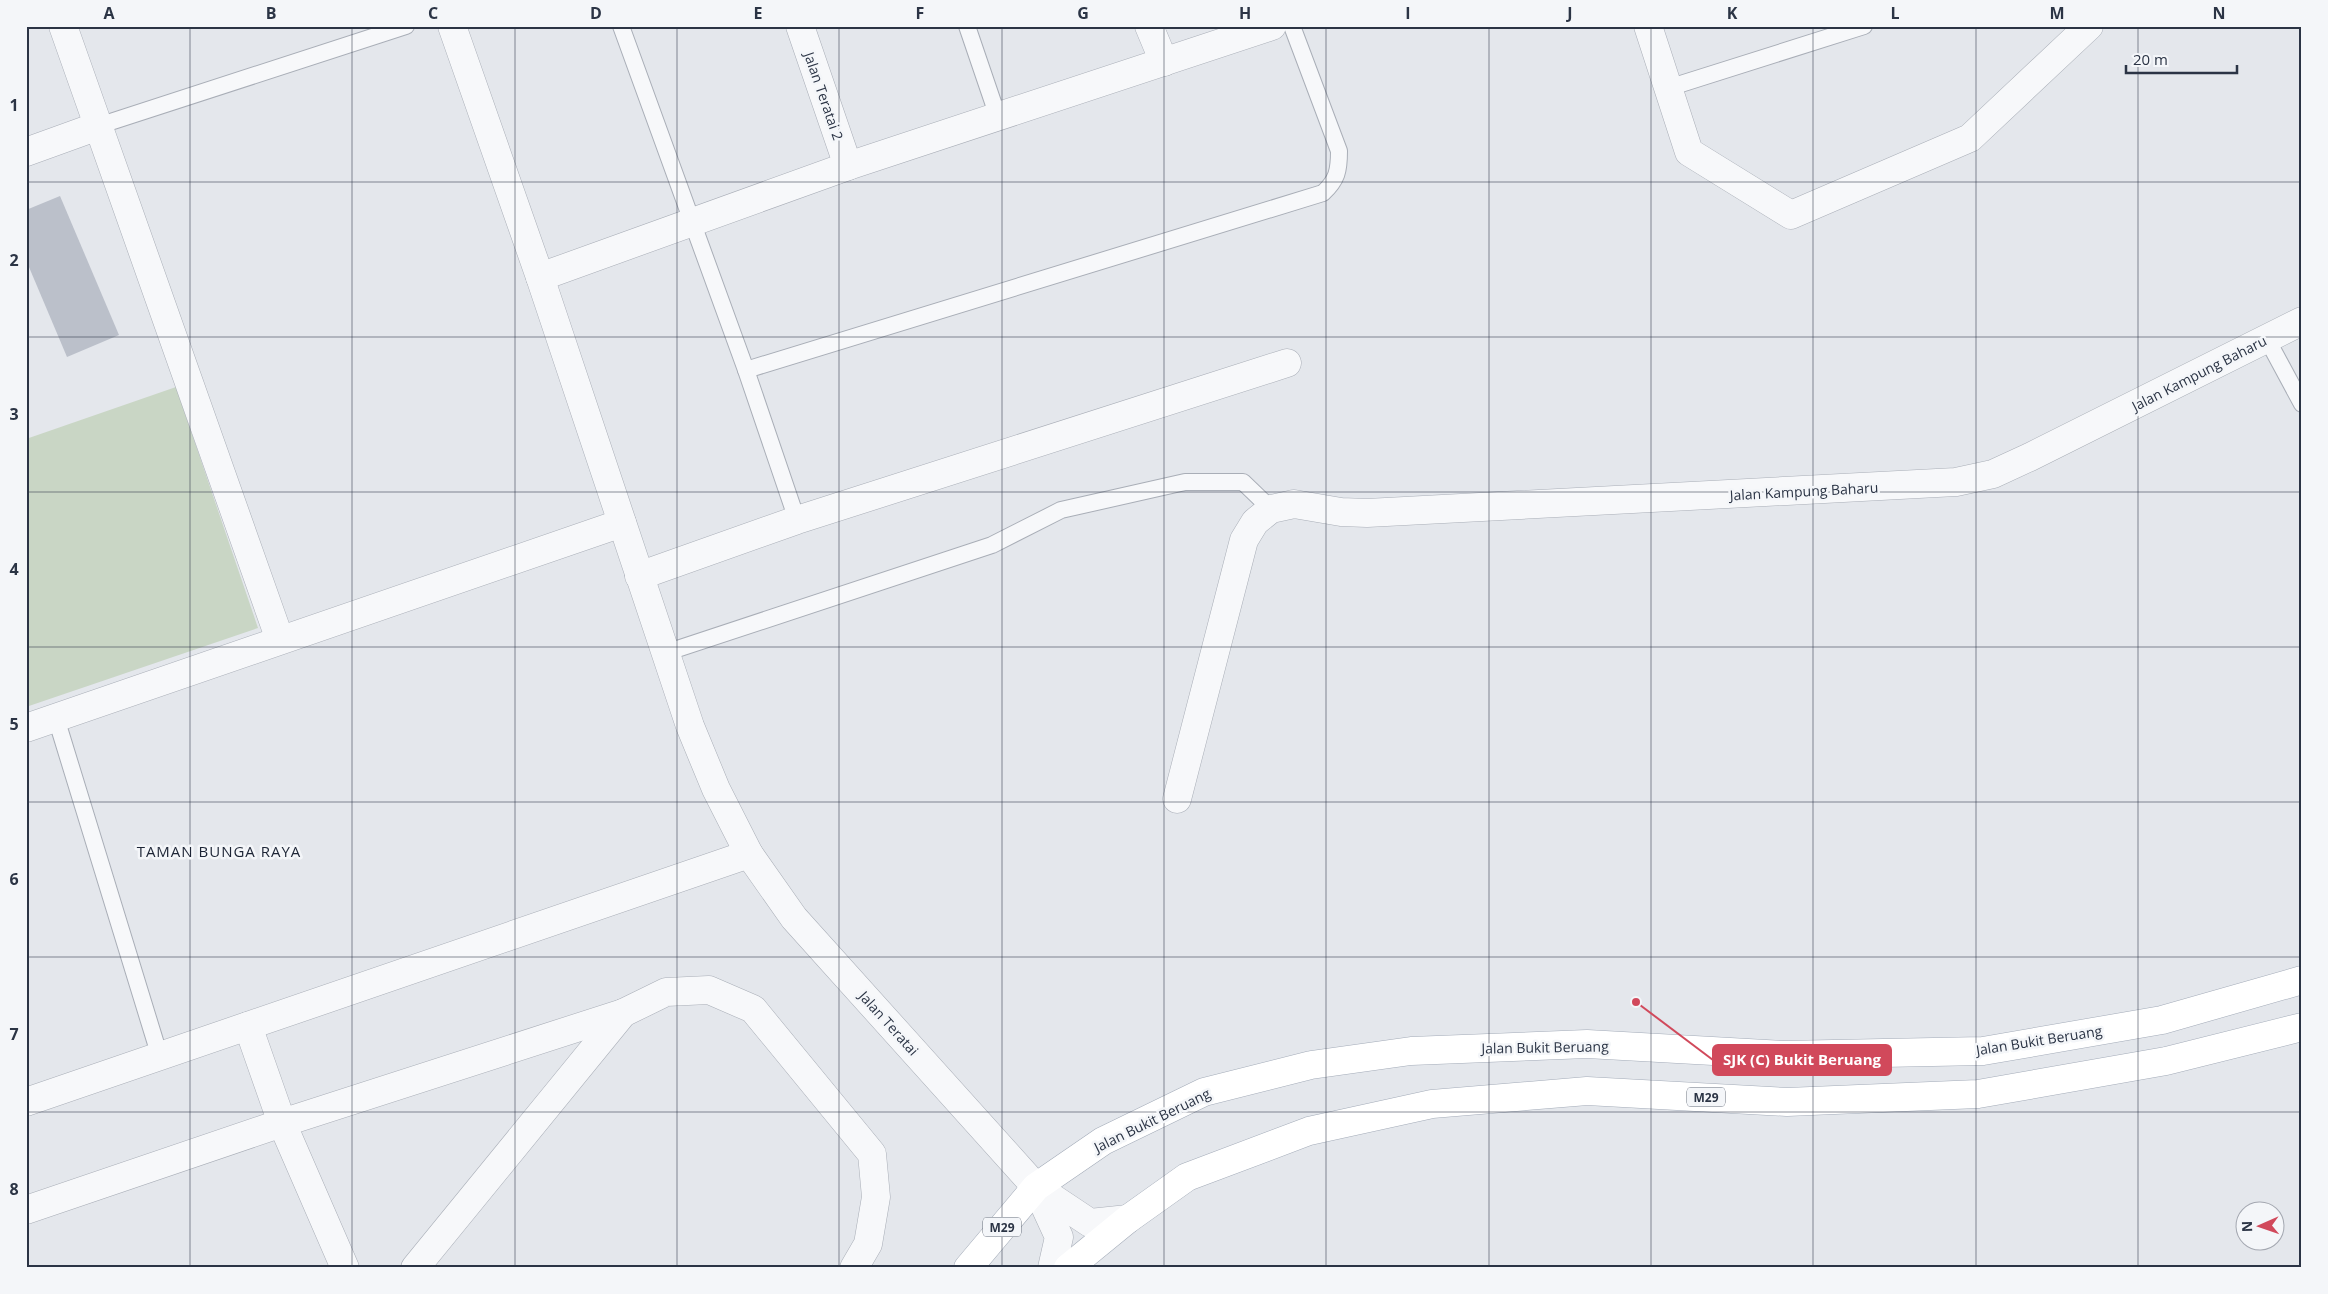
<svg xmlns="http://www.w3.org/2000/svg" width="2328" height="1294" font-family="'Open Sans',sans-serif">
  <style>
    .green { fill: #c9d6c5 }
    .building { fill: #bbc0ca }
    .lines { fill: none; stroke-linecap: round; stroke-linejoin: round }
    .lane-casing { stroke: #a9aeb7; stroke-width: 18 }
    .street-casing { stroke: #a9aeb7; stroke-width: 29 }
    .primary-casing { stroke: #a3abb8; stroke-width: 29 }
    .lane { stroke: #f7f8fa; stroke-width: 16 }
    .street { stroke: #f7f8fa; stroke-width: 28 }
    .primary { stroke: #fff; stroke-width: 28 }
    .grid { fill: none; stroke: #2b3445; stroke-width: 1; stroke-opacity: 0.55 }
    .labels { text-anchor: middle; dominant-baseline: central; stroke-width: 5; stroke-linejoin: round; paint-order: stroke }
    .shield { fill: #f4f6f9; stroke: #676e7b; stroke-width: 1 }
    .shield-label { font-size: 12px; font-weight: bold; fill: #2b3445 }
    .street-label { font-size: 14px; fill: #2b3445; stroke: #f4f6f9 }
    .neighbourhood-label { font-size: 15px; letter-spacing: 1px; fill: #1d2536; stroke: #f4f6f9 }
    .leader { fill: none; stroke: #d1495b; stroke-width: 2 }
    .callout-dot { fill: #d1495b; stroke: #f4f6f9; stroke-width: 2 }
    .callout { fill: #d1495b; stroke: #d1495b; stroke-width: 2 }
    .callout-label { font-size: 15px; text-anchor: middle; font-weight: bold; fill: #fff }
    .neatline { fill: none; stroke: #2b3445; stroke-width: 2 }
    .grid-label { font-size: 16px; text-anchor: middle; font-weight: bold; fill: #2b3445 }
  </style>
  <rect width="100%" height="100%" fill="#e4e7ec"/>
  <path class="green" d="M176,387L258,628L26,707V439Z"/>
  <path class="building" d="M60,196L119,335L67,357L26,260V210Z"/>
  <g class="lines">
    <defs>
      <g id="lane">
        <path d="M621,26L746,370L797,520"/>
        <path d="M967,26L998,117"/>
        <path d="M1668,88L1864,26"/>
        <path d="M98,126L406,26"/>
        <path d="M2267,339L2302,404"/>
        <path d="M746,370L1323,193C1337,180 1339,171 1339,151L1292,26"/>
        <path d="M665,653L992,545L1061,510L1185,482H1243L1271,509"/>
        <path d="M56,718L160,1057"/>
      </g>
      <g id="street">
        <path d="M63,26L280,640"/>
        <path d="M452,26L540,277L690,726L716,789L749,854L794,918L1036,1187L1090,1223L1128,1219"/>
        <path d="M800,26L848,166"/>
        <path d="M1149,26L1164,62"/>
        <path d="M1648,26L1689,152L1791,215L1970,138L2089,26"/>
        <path d="M26,152L98,126"/>
        <path d="M540,277L848,166L1272,26"/>
        <path d="M639,576L797,520L1287,363"/>
        <path d="M26,728L622,523"/>
        <path d="M1177,799L1244,540L1255,522L1271,509L1294,504L1341,512L1367,513L1956,482L1993,474L2030,457L2302,321"/>
        <path d="M248,1026L282,1123L345,1268"/>
        <path d="M26,1102L749,854"/>
        <path d="M1036,1187L1059,1237L1052,1268"/>
        <path d="M26,1210L282,1123L623,1013"/>
        <path d="M415,1268L623,1013L666,992L709,990L753,1009L872,1154L876,1197L868,1244L854,1268"/>
      </g>
      <g id="primary">
        <path d="M968,1268L1036,1187L1103,1141L1204,1092L1311,1065L1411,1051L1587,1044L1783,1055L1983,1051L2162,1020L2302,980"/>
        <path d="M1068,1268L1128,1219L1187,1177L1309,1131L1432,1104L1587,1091L1787,1102L1978,1094L2166,1061L2302,1027"/>
      </g>
    </defs>
    <use href="#lane" class="lane-casing"/>
    <use href="#street" class="street-casing"/>
    <use href="#primary" class="primary-casing"/>
    <use href="#lane" class="lane"/>
    <use href="#street" class="street"/>
    <use href="#primary" class="primary"/>
  </g>
  <path class="grid" d="M190,26V1268M352,26V1268M515,26V1268M677,26V1268M839,26V1268M1002,26V1268M1164,26V1268M1326,26V1268M1489,26V1268M1651,26V1268M1813,26V1268M1976,26V1268M2138,26V1268M26,182H2302M26,337H2302M26,492H2302M26,647H2302M26,802H2302M26,957H2302M26,1112H2302"/>
  <g class="labels">
    <g class="shield">
      <rect x="1687" y="1087.5" width="38" height="19" rx="4"/>
      <rect x="983" y="1217.5" width="38" height="19" rx="4"/>
    </g>
    <g class="shield-label">
      <text x="1706" y="1097">M29</text>
      <text x="1002" y="1227">M29</text>
    </g>
    <g class="street-label">
      <text transform="translate(824 96) rotate(71)">Jalan Teratai 2</text>
      <text transform="translate(2199 373) rotate(-27)">Jalan Kampung Baharu</text>
      <text transform="translate(1804 491) rotate(-3)">Jalan Kampung Baharu</text>
      <text transform="translate(889 1023) rotate(48)">Jalan Teratai</text>
      <text transform="translate(2039 1040) rotate(-9)">Jalan Bukit Beruang</text>
      <text transform="translate(1545 1047) rotate(-1)">Jalan Bukit Beruang</text>
      <text transform="translate(1152 1120) rotate(-26)">Jalan Bukit Beruang</text>
    </g>
    <g class="neighbourhood-label">
      <text x="219" y="851">TAMAN BUNGA RAYA</text>
    </g>
  </g>
  <path class="leader" d="M1636 1002L1713 1060"/>
  <circle class="callout-dot" cx="1636" cy="1002" r="5"/>
  <rect class="callout" x="1713" y="1045" width="178" height="30" rx="5"/>
  <g class="callout-label">
    <text x="1802" y="1065">SJK (C) Bukit Beruang</text>
  </g>
  <rect width="2328" height="1294" fill="none" stroke="#f4f6f9" stroke-width="55"/>
  <g transform="translate(2260 1226) rotate(268)"><circle r="24" fill="#f4f6f9" stroke="#a4a8b1"/>
  <path d="M0-4L9 19L0 12L-9 19Z" fill="#d1495b"/>
  <text y="-8" font-size="14" font-weight="bold" text-anchor="middle" fill="#2b3445">N</text>
  </g>
  <path d="M2126 65v8h111v-8" fill="none" stroke="#2b3445" stroke-width="2.5"/>
  <text x="2133" y="65" font-size="15" fill="#2b3445" stroke="#f4f6f9" stroke-width="4" paint-order="stroke">20 m</text>
  <rect x="28" y="28" width="2272" height="1238" class="neatline"/>
  <g class="grid-label">
    <text x="109" y="19">A</text>
    <text x="271" y="19">B</text>
    <text x="433" y="19">C</text>
    <text x="596" y="19">D</text>
    <text x="758" y="19">E</text>
    <text x="920" y="19">F</text>
    <text x="1083" y="19">G</text>
    <text x="1245" y="19">H</text>
    <text x="1408" y="19">I</text>
    <text x="1570" y="19">J</text>
    <text x="1732" y="19">K</text>
    <text x="1895" y="19">L</text>
    <text x="2057" y="19">M</text>
    <text x="2219" y="19">N</text>
    <text x="14" y="111">1</text>
    <text x="14" y="266">2</text>
    <text x="14" y="420">3</text>
    <text x="14" y="575">4</text>
    <text x="14" y="730">5</text>
    <text x="14" y="885">6</text>
    <text x="14" y="1040">7</text>
    <text x="14" y="1195">8</text>
  </g>
</svg>
